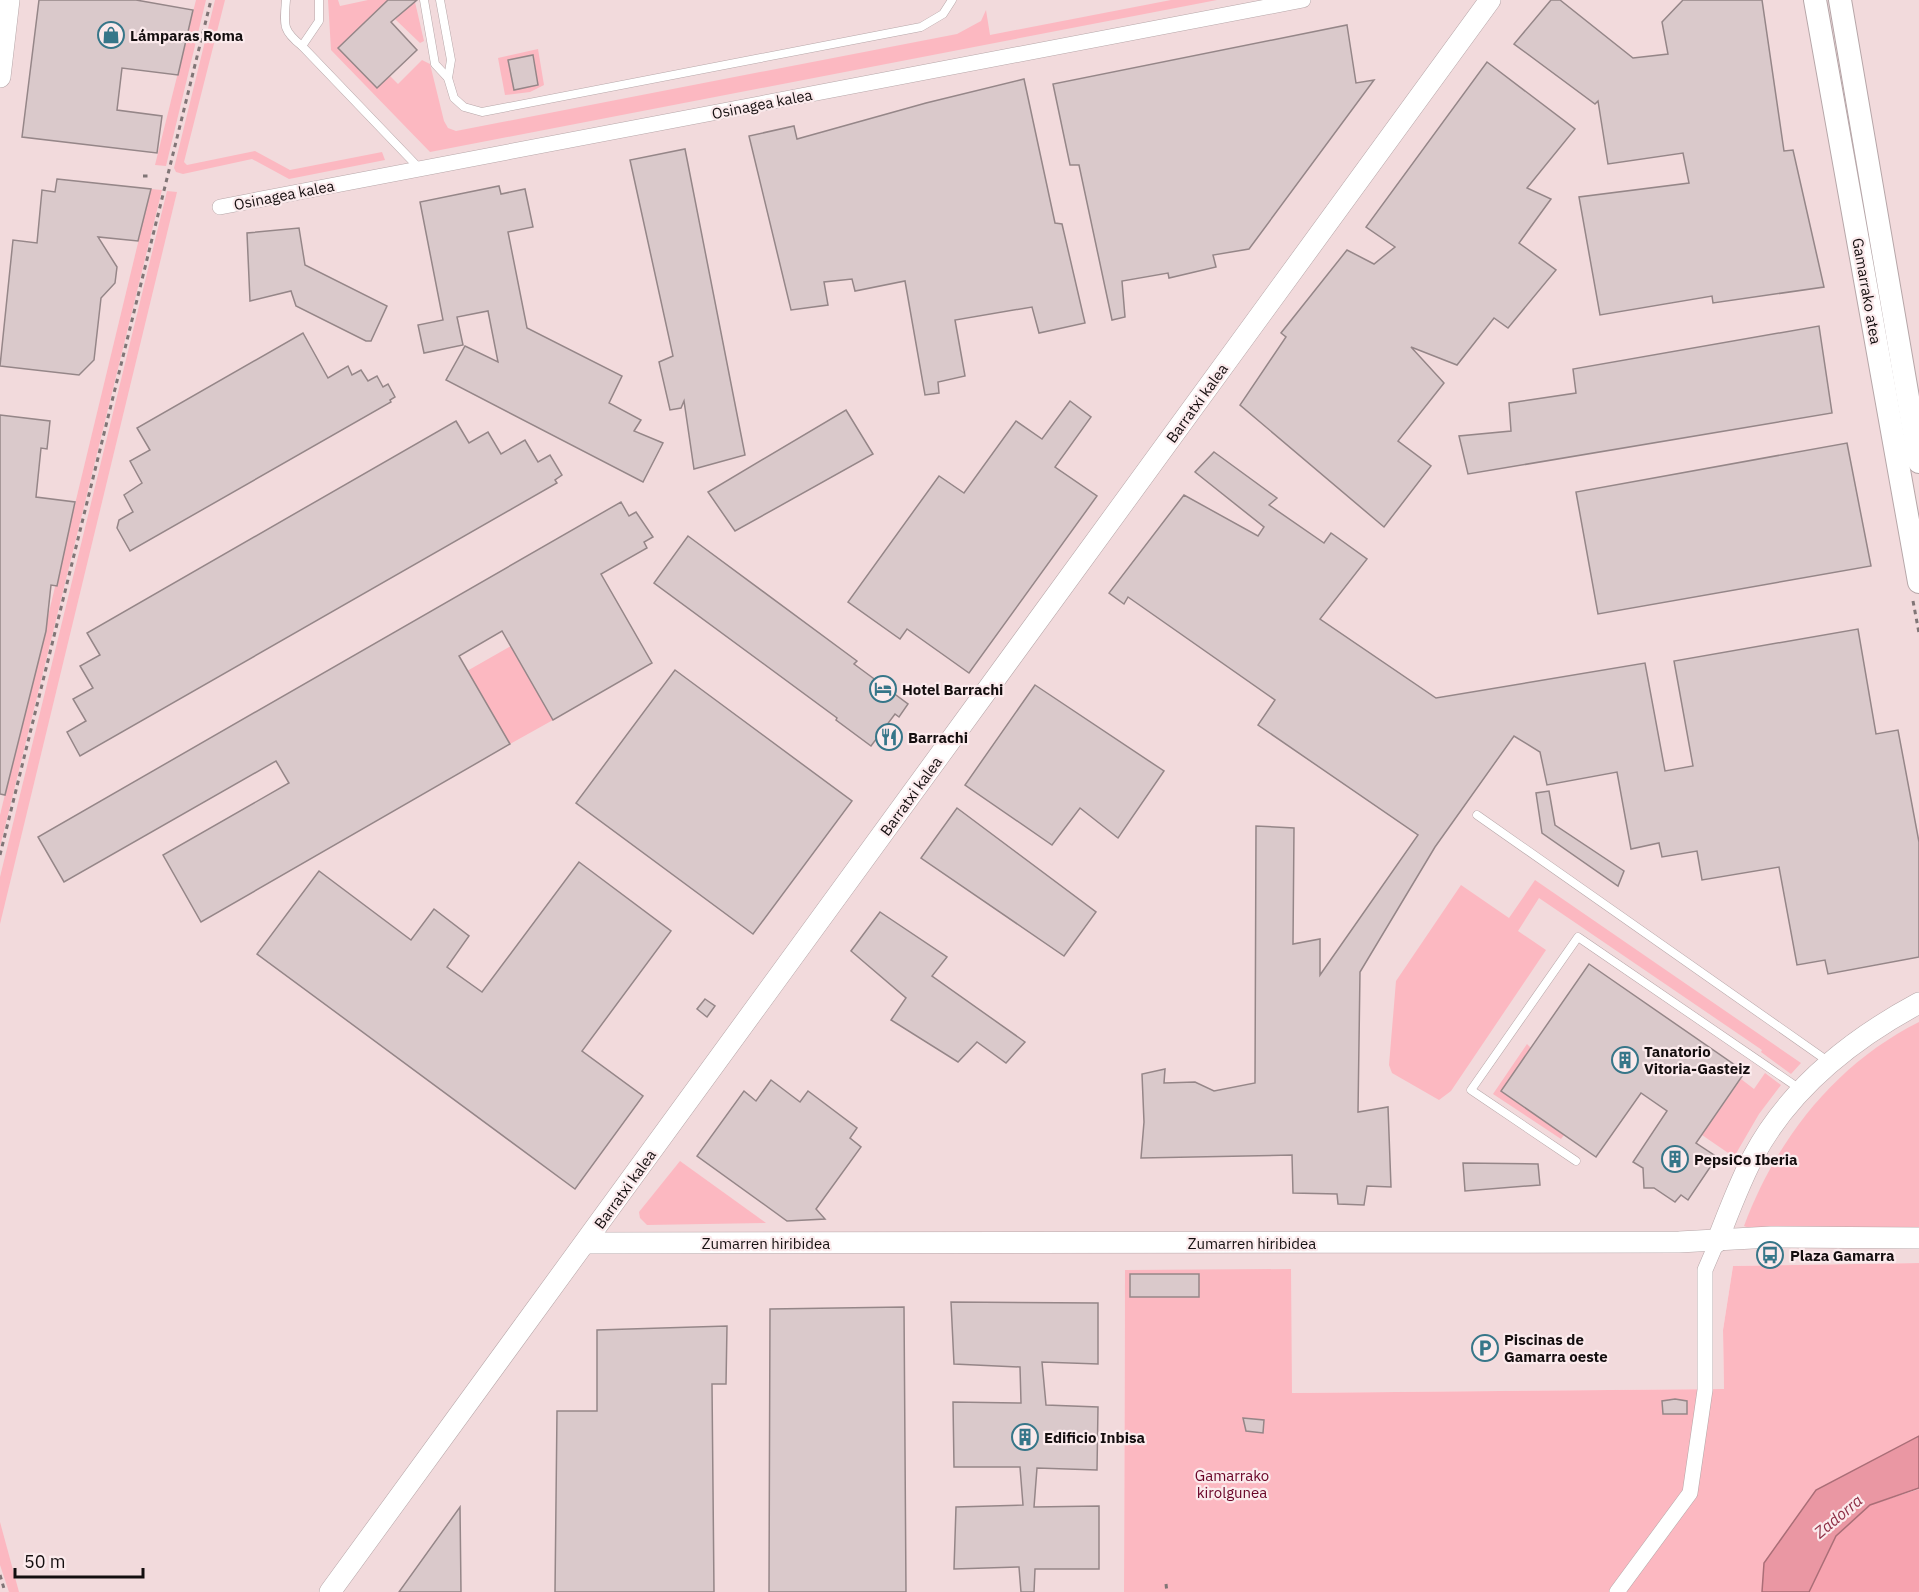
<svg xmlns="http://www.w3.org/2000/svg" width="1919" height="1592" font-family="'IBM Plex Sans',sans-serif">
  <style>
    .built { fill: #f2dadc }
    .green { fill: #fcb8c1 }
    .forest { fill: #f7a3af }
    .water { fill: #ea97a3; stroke: #aa6e77; stroke-width: 1.5 }
    .building { fill: #dac9cb; stroke: #958688; stroke-width: 1.5 }
    .lines { fill: none; stroke-linecap: round; stroke-linejoin: round }
    .lane-casing { stroke: #b6a6a8; stroke-width: 9 }
    .street-casing { stroke: #b6a6a8; stroke-width: 16 }
    .secondary-casing { stroke: #b6a6a8; stroke-width: 22 }
    .primary-casing { stroke: #b6a6a8; stroke-width: 24 }
    .path { stroke: #807576; stroke-width: 3; stroke-dasharray: 4.5 4.5; stroke-linecap: butt }
    .lane { stroke: #fff; stroke-width: 8 }
    .street { stroke: #fff; stroke-width: 15 }
    .secondary { stroke: #fff; stroke-width: 21 }
    .primary { stroke: #fff; stroke-width: 22 }
    .labels { text-anchor: middle; dominant-baseline: central; stroke-width: 4.5; stroke-linejoin: round; paint-order: stroke }
    .poi-label { font-size: 15px; font-weight: bold; fill: #140e0f; stroke: #fbeaec; text-anchor: start }
    .street-label { font-size: 15px; fill: #140e0f; stroke: #fbeaec }
    .park-label { font-size: 15px; fill: #680226; stroke: #fbeaec }
    .water-label { font-size: 16px; font-style: italic; fill: #8e2e45; stroke: #fbeaec }
  </style>
  <rect width="100%" height="100%" fill="#fbeaec"/>
  <path class="built" d="M0,0H1919V1263L1733,1266L1723,1330L1724,1389L1291,1393V1270H1125L1124,1592H0Z"/>
  <g class="green">
    <path d="M196,0H206L166,166L155,165Z"/>
    <path d="M215,0H225L184,162L187,165L255,151L290,170L382,152L385,160L289,179L252,159L183,174L176,172L174,168Z"/>
    <path d="M328,0H338L340,6L368,0H392L378,10L338,48L377,88L390,76L398,84L422,60L430,64L444,121L448,128L456,131L957,34L981,21L986,10L990,35L1171,0H1217L430,152L331,50Z"/>
    <path d="M415,2L424,41L420,43L395,19Z"/>
    <path d="M538,49L544,85L530,92L505,95L498,58Z"/>
    <path d="M151,189L162,190L0,847V815Z"/>
    <path d="M167,191L177,192L0,924V877Z"/>
    <path d="M576,609L580,615L514,653L553,720L510,744L467,671Z"/>
    <path d="M1535,880L1801,1063L1791,1074L1761,1052L1762,1050L1539,898L1518,931L1546,950L1451,1091L1439,1100L1392,1073L1389,1065L1396,981L1461,885L1509,918Z"/>
    <path d="M1919,1022V1229H1751L1744,1226C1776,1140 1835,1064 1919,1022Z"/>
    <path d="M1527,1044L1531,1048L1501,1091L1564,1135L1561,1139L1493,1094Z"/>
    <path d="M1765,1073L1781,1085L1759,1114L1734,1157L1702,1135L1741,1079L1754,1089Z"/>
    <path d="M680,1161L766,1223L647,1225L640,1218L639,1212Z"/>
    <path d="M1919,1263V1436L1816,1490L1764,1563L1762,1592H1124L1125,1270L1291,1269L1292,1393L1724,1389L1723,1330L1733,1266Z"/>
    <path d="M0,1522L19,1592H9L0,1565Z"/>
  </g>
  <path class="forest" d="M1919,1489V1592H1809L1836,1536L1870,1505Z"/>
  <path class="water" d="M1919,1436V1488L1870,1505L1836,1536L1809,1592H1762L1764,1563L1816,1490Z"/>
  <g class="building">
    <path d="M39,0H136L193,10L178,75L122,68L117,110L162,116L157,153L22,137Z"/>
    <path d="M388,0H417L391,22L417,50L377,88L338,48Z"/>
    <path d="M1551,0H1560L1633,58L1668,54L1662,22L1683,0H1762L1784,151L1793,150L1824,287L1713,303L1712,296L1600,315L1579,197L1689,183L1683,153L1608,164L1598,101L1595,104L1514,44Z"/>
    <path d="M1347,25L1356,83L1374,80L1249,249L1213,255L1216,267L1169,278L1168,273L1122,281L1125,317L1112,320L1079,165H1070L1053,84Z"/>
    <path d="M533,55L538,85L514,90L508,60Z"/>
    <path d="M1487,62L1575,129L1527,188L1551,199L1519,243L1556,270L1508,328L1494,318L1457,365L1411,347L1444,383L1398,441L1431,466L1384,527L1240,405L1286,337L1281,333L1347,250L1374,264L1395,247L1366,227Z"/>
    <path d="M1024,79L1055,223L1062,224L1085,323L1039,333L1032,307L955,320L965,376L938,382L939,393L925,395L905,281L855,291L852,279L824,282L828,305L791,310L749,136L794,126L797,139L926,103Z"/>
    <path d="M685,149L745,455L694,469L684,401L681,408L670,410L659,362L673,356L630,160Z"/>
    <path d="M57,179L151,189L138,241L98,237L117,267L115,283L101,298L94,360L79,375L0,366L13,240L37,243L42,190L55,192Z"/>
    <path d="M499,186L501,194L525,189L533,227L508,232L527,328L622,376L609,403L641,420L634,431L663,443L643,482L446,380L465,346L498,362L488,311L457,317L463,345L424,353L418,325L443,320L420,202Z"/>
    <path d="M299,228L305,265L387,306L371,341H366L296,306L291,291L250,301L247,233Z"/>
    <path d="M1819,326L1832,413L1468,474L1459,436L1511,431L1509,403L1576,393L1573,369Z"/>
    <path d="M303,333L328,378L348,366L352,375L361,370L368,381L377,376L383,387L388,384L395,397L390,400L391,402L130,551L117,528L119,520L133,512L124,495L142,483L130,461L150,450L137,428Z"/>
    <path d="M1070,401L1091,417L1055,467L1097,496L969,673L907,629L900,639L848,602L939,476L964,493L1016,421L1042,439Z"/>
    <path d="M846,410L873,454L735,531L708,492Z"/>
    <path d="M0,415L50,421L47,449L41,448L36,497L75,502L57,586L51,585L46,631L5,795L0,794Z"/>
    <path d="M456,421L469,443L488,432L501,454L525,440L538,462L550,455L562,475L555,480L557,483L80,756L67,732L86,721L73,699L93,688L80,666L100,655L87,633Z"/>
    <path d="M1847,443L1871,566L1598,614L1576,492Z"/>
    <path d="M1214,452L1277,498L1269,505L1324,543L1331,533L1367,559L1320,619L1436,698L1645,663L1665,771L1693,766L1674,661L1858,629L1876,734L1898,730L1919,842V957L1828,974L1825,960L1797,965L1779,867L1702,880L1697,851L1662,857L1659,843L1631,849L1617,772L1547,785L1540,752L1514,736L1435,847L1360,972L1358,1112L1388,1107L1391,1187L1367,1186L1364,1205L1338,1204L1337,1194L1293,1193L1292,1155L1141,1158L1144,1122L1142,1074L1165,1069L1164,1083L1195,1082L1214,1091L1255,1083L1256,826L1294,828L1293,944L1320,939V975L1418,835L1258,725L1275,700L1128,597L1124,604L1109,593L1184,495L1258,536L1264,527L1195,472Z"/>
    <path d="M621,502L629,516L636,512L653,537L644,542L647,548L601,574L652,663L553,720L502,631L459,656L510,744L201,922L163,855L289,783L276,761L64,882L38,837Z"/>
    <path d="M688,536L857,661L854,664L908,704L899,717L895,714L871,746L836,720L837,718L654,583Z"/>
    <path d="M675,670L852,801L753,934L576,803Z"/>
    <path d="M1035,685L1164,771L1118,838L1080,808L1052,845L965,785Z"/>
    <path d="M1549,791L1555,825L1624,871L1618,886L1542,833L1536,793Z"/>
    <path d="M957,808L1096,912L1064,956L921,858Z"/>
    <path d="M579,862L671,931L582,1051L643,1096L575,1189L257,954L319,871L411,940L434,909L469,936L447,967L482,992Z"/>
    <path d="M880,912L947,957L932,976L1025,1042L1006,1063L977,1042L958,1062L891,1020L906,998L851,951Z"/>
    <path d="M1589,964L1745,1072L1696,1143L1717,1157L1688,1200L1681,1195L1675,1202L1654,1188H1644L1643,1168L1633,1162L1667,1111L1641,1093L1596,1157L1501,1091Z"/>
    <path d="M705,999L715,1006L707,1017L697,1009Z"/>
    <path d="M771,1080L800,1102L808,1091L857,1128L850,1138L861,1147L816,1209L825,1219L787,1221L697,1156L744,1091L756,1101Z"/>
    <path d="M1463,1163L1538,1164L1540,1185L1465,1191Z"/>
    <rect x="1130" y="1274" width="69" height="23"/>
    <path d="M951,1302L1098,1303V1364L1042,1362L1046,1405L1098,1407L1097,1470L1037,1468L1034,1507L1099,1506V1569H1035L1034,1592H1021L1019,1567L954,1569L956,1507L1023,1505L1020,1467H954L953,1402L1021,1403L1020,1367L954,1364Z"/>
    <path d="M904,1307L906,1592H769L770,1309Z"/>
    <path d="M727,1326L726,1384H712L714,1592H555L557,1411H597V1330Z"/>
    <path d="M1675,1399L1687,1401V1414H1663L1662,1401Z"/>
    <path d="M1243,1418L1264,1420L1263,1433L1246,1431Z"/>
    <path d="M460,1507L461,1592H399Z"/>
  </g>
  <g class="lines">
    <defs>
      <g id="lane">
        <path d="M286,0C284,25 282,30 302,46L419,168"/>
        <path d="M424,0L435,64L448,78"/>
        <path d="M440,0L451,60L448,78L454,98L464,107L482,112L921,27L943,14L952,0"/>
        <path d="M302,46L319,21V0"/>
        <path d="M1477,815L1829,1062"/>
        <path d="M1576,1161L1471,1090L1578,937L1800,1089"/>
      </g>
      <g id="street">
        <path d="M220,207L1303,0"/>
        <path d="M1617,1592L1690,1493L1705,1390V1270L1717,1242"/>
      </g>
      <g id="secondary">
        <path d="M0,77L9,0"/>
        <path d="M1717,1242C1728,1213 1739,1184 1753,1157C1789,1089 1852,1039 1919,1003"/>
        <path d="M586,1243L1679,1242L1771,1237L1919,1238"/>
        <path d="M330,1592L1490,0"/>
      </g>
      <g id="primary">
        <path d="M1815,0L1919,582"/>
        <path d="M1840,0L1919,462"/>
      </g>
    </defs>
    <use href="#lane" class="lane-casing"/>
    <use href="#street" class="street-casing"/>
    <use href="#secondary" class="secondary-casing"/>
    <use href="#primary" class="primary-casing"/>
    <g class="path">
      <path d="M143,176H148"/>
      <path d="M1913,601L1919,633"/>
      <path d="M0,855L211,0"/>
      <path d="M0,1575L5,1592"/>
      <path d="M1166,1584L1167,1592"/>
    </g>
    <use href="#lane" class="lane"/>
    <use href="#street" class="street"/>
    <use href="#secondary" class="secondary"/>
    <use href="#primary" class="primary"/>
  </g>
  <defs>
    <symbol id="shop-ring" viewBox="-11 -11 22 22"><circle r="9.5" fill="#fbeaec" stroke="#367689" stroke-width="1.5"/><path d="M-5-2.5h2.3a2.7 3.5 0 0 1 5.4 0H5L5.5 6h-11ZM-1.5-2.5h3a1.5 2.3 0 0 0-3 0Z" fill="#367689"/></symbol>
    <symbol id="hotel-ring" viewBox="-11 -11 22 22"><circle r="9.5" fill="#fbeaec" stroke="#367689" stroke-width="1.5"/><path d="M-6-4.5h1.5V1H6V5H4.5V3h-9V5H-6ZM-4 0a1.8 1.8 0 1 1 3.6 0ZM.5 0V-2.5h3Q6-2.5 6 0Z" fill="#367689"/></symbol>
    <symbol id="restaurant-ring" viewBox="-11 -11 22 22"><circle r="9.5" fill="#fbeaec" stroke="#367689" stroke-width="1.5"/><path d="M-5-6h1v4h1v-4h1v4h1v-4h1v5L-1.5 .5V6h-2V.5L-5-1ZM5-6V6H3V1.5H1.5Q1.5-4 5-6Z" fill="#367689"/></symbol>
    <symbol id="building-ring" viewBox="-11 -11 22 22"><circle r="9.5" fill="#fbeaec" stroke="#367689" stroke-width="1.5"/><path d="M-4-6H4V6H1V3H-1V6H-4ZM-2.5-4.3h1.7v1.8h-1.7ZM.8-4.3h1.7v1.8H.8ZM-2.5-1h1.7V.8h-1.7ZM.8-1h1.7V.8H.8Z" fill="#367689"/></symbol>
    <symbol id="bus-ring" viewBox="-11 -11 22 22"><circle r="9.5" fill="#fbeaec" stroke="#367689" stroke-width="1.5"/><path d="M-5-6H5V4H4V6H2V4H-2V6H-4V4H-5ZM-3.5-4V0h7V-4ZM-3.5 1.2v1.5H-2V1.2ZM2 1.2v1.5H3.5V1.2Z" fill="#367689"/></symbol>
    <symbol id="parking-ring" viewBox="-11 -11 22 22"><circle r="9.5" fill="#fbeaec" stroke="#367689" stroke-width="1.5"/><path d="M-3.5-5.5H1a3.5 3.5 0 0 1 0 7H-1V5.5H-3.5ZM-1-3.4V-.6H.8a1.4 1.4 0 0 0 0-2.8Z" fill="#367689"/></symbol>
  </defs>
  <g fill-rule="evenodd">
    <use href="#shop-ring" x="96" y="20" width="30" height="30"/>
    <use href="#hotel-ring" x="868" y="674" width="30" height="30"/>
    <use href="#restaurant-ring" x="874" y="722" width="30" height="30"/>
    <use href="#building-ring" x="1610" y="1045" width="30" height="30"/>
    <use href="#building-ring" x="1660" y="1144" width="30" height="30"/>
    <use href="#bus-ring" x="1755" y="1240" width="30" height="30"/>
    <use href="#parking-ring" x="1470" y="1333" width="30" height="30"/>
    <use href="#building-ring" x="1010" y="1422" width="30" height="30"/>
  </g>
  <g class="labels">
    <g class="poi-label">
      <text x="130" y="35">Lámparas Roma</text>
      <text x="902" y="689">Hotel Barrachi</text>
      <text x="908" y="737">Barrachi</text>
      <text x="1644" y="1051">Tanatorio<tspan x="1644" dy="17">Vitoria-Gasteiz</tspan></text>
      <text x="1694" y="1159">PepsiCo Iberia</text>
      <text x="1790" y="1255">Plaza Gamarra</text>
      <text x="1504" y="1339">Piscinas de<tspan x="1504" dy="17">Gamarra oeste</tspan></text>
      <text x="1044" y="1437">Edificio Inbisa</text>
    </g>
    <g class="street-label">
      <text transform="translate(762 104) rotate(-11)">Osinagea kalea</text>
      <text transform="translate(284 195) rotate(-11)">Osinagea kalea</text>
      <text transform="translate(1867 291) rotate(80)">Gamarrako atea</text>
      <text transform="translate(1197 403) rotate(-54)">Barratxi kalea</text>
      <text transform="translate(911 796) rotate(-54)">Barratxi kalea</text>
      <text transform="translate(625 1189) rotate(-54)">Barratxi kalea</text>
      <text x="766" y="1243">Zumarren hiribidea</text>
      <text x="1252" y="1243">Zumarren hiribidea</text>
    </g>
    <g class="park-label">
      <text x="1232" y="1475">Gamarrako<tspan x="1232" dy="17">kirolgunea</tspan></text>
    </g>
    <g class="water-label">
      <text transform="translate(1838 1516) rotate(-40)">Zadorra</text>
    </g>
  </g>
  <path d="M15 1568v9h128v-9" fill="none" stroke="#140e0f" stroke-width="3"/>
  <text x="24" y="1568" font-size="18" fill="#140e0f" stroke="#fbeaec" stroke-width="4.5" paint-order="stroke">50 m</text>
</svg>
